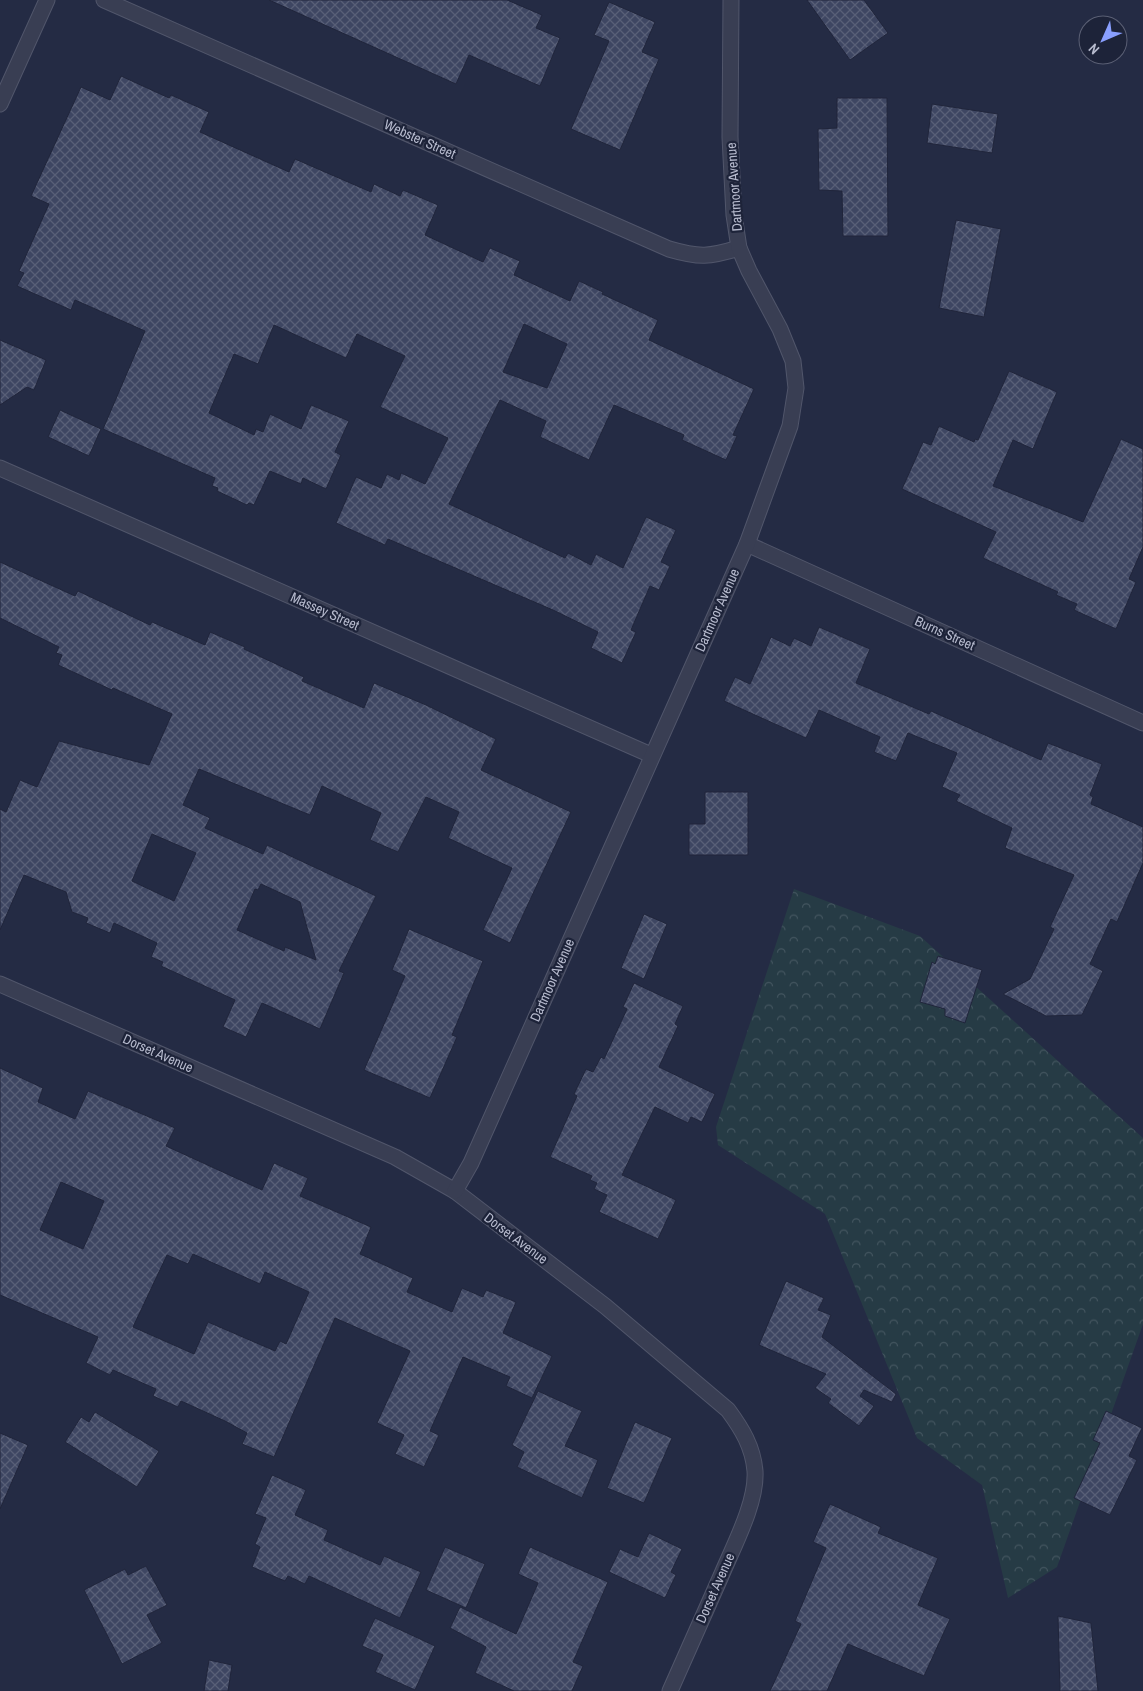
<svg xmlns="http://www.w3.org/2000/svg" width="1143" height="1691" font-family="'Archivo Narrow',sans-serif">
  <style>
    .forest { fill: url(#forest-crowns) }
    .building { fill: url(#building-cross-hatch); stroke: #20253b; fill-rule: evenodd }
    .lines { fill: none; stroke-linecap: round; stroke-linejoin: round }
    .minor-casing { stroke: #51566b; stroke-width: 17 }
    .minor { stroke: #393e53; stroke-width: 15 }
    .labels { text-anchor: middle; dominant-baseline: central; stroke-width: 4.5; stroke-linejoin: round; paint-order: stroke }
    .street-label { font-size: 14px; fill: #b6bacd; stroke: #1d2339 }
  </style>
  <defs>
    <pattern id="forest-crowns" width="20" height="18" patternUnits="userSpaceOnUse" patternTransform="scale(1.25)"><rect width="20" height="18" fill="#263b45"/><path d="M2 6a3 3 0 1 1 6 0M12 15a3 3 0 1 1 6 0" fill="none" stroke="#43555f"/></pattern>
    <pattern id="building-cross-hatch" width="8" height="8" patternUnits="userSpaceOnUse" patternTransform="scale(1.25)"><rect width="8" height="8" fill="#3e4662"/><path d="M0 0l8 8M0 8l8-8" fill="none" stroke="#585f77"/></pattern>
  </defs>
  <rect width="100%" height="100%" fill="#242b44"/>
  <path class="forest" d="M794,889L920,936L1143,1138V1324L1057,1567L1008,1598L982,1485L917,1438L825,1214L718,1145L716,1127Z"/>
  <g class="building">
    <path d="M269,0H507L542,15L536,28L560,38L540,86L469,55L456,84Z"/>
    <path d="M807,0H864L888,33L850,60Z"/>
    <path d="M609,2L655,22L642,52L659,59L620,150L571,129L609,41L594,35Z"/>
    <path d="M121,76L169,98L171,95L209,112L200,132L289,172L295,159L371,192L374,184L400,196L403,190L438,205L425,235L483,262L490,248L520,261L514,275L570,301L579,281L603,292L602,294L658,320L649,340L754,389L733,435L737,436L726,460L682,440L684,435L614,405L589,460L540,437L546,421L500,400L449,504L565,558L568,553L591,565L596,554L623,568L646,517L676,530L661,562L670,566L659,590L650,586L631,630L636,632L622,663L591,648L598,632L553,610L388,539L385,545L336,523L356,477L381,488L387,474L399,480L401,473L425,484L448,438L380,407L405,356L357,334L346,358L274,325L258,364L234,354L209,413L254,435L256,429L263,432L270,414L301,429L311,405L349,421L335,452L341,455L326,489L303,478L301,484L270,471L254,505L249,503L247,505L217,491L218,488L212,486L215,478L103,429L145,331L75,300L71,310L17,286L24,273L19,271L49,204L31,196L81,87L110,100ZM524,324L567,344L547,388L503,372Z"/>
    <path d="M837,98H887L888,236H843L842,191L819,190L818,129L837,128Z"/>
    <path d="M932,104L998,114L992,153L927,143Z"/>
    <path d="M956,220L1001,229L984,317L939,308Z"/>
    <path d="M0,340L46,360L34,390L27,387L0,405Z"/>
    <path d="M1009,371L1057,392L1033,449L1013,440L993,486L1083,522L1121,439L1143,449V547L1129,579L1136,582L1116,629L1074,610L1077,604L1056,595L1058,592L983,558L996,532L902,489L923,442L931,445L939,426L974,442L975,439L978,440Z"/>
    <path d="M60,410L101,429L89,456L48,437Z"/>
    <path d="M0,562L75,596L78,591L150,625L152,622L205,645L210,632L245,647L244,649L304,677L302,681L364,708L374,683L426,705L496,739L481,770L571,812L510,943L483,930L512,868L448,838L459,812L426,797L398,852L370,840L381,813L322,786L310,815L199,769L183,805L210,818L205,828L263,854L267,845L376,896L339,971L344,973L320,1029L262,1003L246,1037L223,1027L235,1000L161,966L163,962L151,957L157,943L114,923L110,933L86,923L88,918L72,912L66,892L24,875L0,930V809L6,812L20,780L37,787L59,741L149,765L172,714L113,688L112,690L58,665L62,655L56,653L59,647L0,618ZM152,834L196,853L174,901L132,881ZM261,884L300,902L316,960L285,947L284,951L237,930L255,889L258,890Z"/>
    <path d="M819,627L870,649L856,683L929,714L931,711L1041,760L1048,743L1102,764L1090,795L1093,797L1091,804L1143,827V863L1117,922L1111,919L1090,964L1103,971L1082,1015L1046,1016L1003,994L1030,979L1054,929L1050,927L1074,875L1005,848L1012,828L956,801L960,795L942,787L957,753L908,733L896,761L874,752L880,737L819,710L806,738L724,701L735,677L750,684L771,637L790,646L794,638L811,646Z"/>
    <path d="M705,792H748V855H689V824H705Z"/>
    <path d="M644,914L667,924L644,979L621,968Z"/>
    <path d="M409,929L483,961L452,1035L457,1037L430,1098L364,1070L405,976L392,970Z"/>
    <path d="M938,956L982,970L965,1023L945,1016V1009L920,1002L932,962L935,964Z"/>
    <path d="M634,983L683,1006L675,1024L678,1026L659,1067L715,1094L702,1122L691,1117L688,1123L655,1107L622,1175L676,1200L658,1239L599,1212L607,1195L594,1189L597,1183L590,1180L592,1176L550,1157L577,1096L574,1094L586,1069L593,1072L601,1057L604,1059L627,1009L623,1007Z"/>
    <path d="M0,1068L43,1088L38,1102L75,1119L88,1091L175,1128L166,1146L262,1190L274,1163L308,1178L300,1196L371,1227L360,1254L413,1278L407,1292L452,1312L462,1288L483,1297L486,1290L516,1302L503,1333L552,1356L532,1398L506,1386L510,1377L463,1357L430,1431L439,1435L424,1467L395,1454L404,1435L377,1423L410,1351L335,1318L274,1457L242,1444L247,1433L225,1421L181,1401L178,1407L153,1396L156,1389L113,1370L110,1375L86,1363L98,1337L0,1295ZM61,1182L104,1201L83,1249L40,1230ZM193,1254L260,1284L265,1272L309,1292L286,1344L280,1341L275,1351L208,1322L194,1354L133,1327L167,1255L188,1264Z"/>
    <path d="M786,1281L824,1298L818,1310L831,1315L822,1337L896,1394L892,1402L864,1390L860,1396L874,1406L859,1426L828,1403L831,1399L815,1388L826,1374L759,1345Z"/>
    <path d="M538,1391L582,1411L565,1446L598,1460L582,1498L517,1467L524,1452L512,1445Z"/>
    <path d="M1106,1411L1142,1428L1129,1456L1137,1460L1110,1515L1074,1498L1100,1443L1093,1440Z"/>
    <path d="M95,1412L159,1451L137,1487L65,1442L81,1417L89,1422Z"/>
    <path d="M635,1422L672,1438L644,1503L607,1488Z"/>
    <path d="M0,1433L28,1445L0,1509Z"/>
    <path d="M272,1475L306,1490L295,1515L328,1530L324,1540L380,1565L384,1556L421,1572L400,1618L309,1576L305,1584L288,1576L285,1581L252,1567L260,1547L255,1544L266,1518L255,1514Z"/>
    <path d="M830,1504L881,1527L878,1533L938,1558L918,1605L950,1619L924,1676L848,1644L827,1691H770L801,1624L795,1621L826,1548L813,1542Z"/>
    <path d="M649,1533L682,1549L671,1572L676,1575L665,1598L609,1572L620,1549L638,1557Z"/>
    <path d="M445,1547L485,1564L466,1608L426,1590Z"/>
    <path d="M530,1547L608,1582L573,1662L583,1666L572,1691H514L475,1673L486,1647L450,1628L460,1607L516,1634L538,1583L518,1574Z"/>
    <path d="M146,1566L167,1605L147,1615L162,1643L122,1664L84,1590L125,1569L128,1575Z"/>
    <path d="M1058,1616L1091,1623L1098,1691H1060Z"/>
    <path d="M375,1618L435,1646L415,1690L375,1672L383,1655L362,1646Z"/>
    <path d="M209,1660L232,1665L228,1691H204Z"/>
  </g>
  <g class="lines">
    <defs>
      <g id="minor">
        <path d="M104,0L669,249C700,258 709,257 739,248"/>
        <path d="M0,104L47,0"/>
        <path d="M0,468L651,755"/>
        <path d="M747,544L1143,723"/>
        <path d="M0,984L395,1157L455,1191L605,1306L728,1410C742,1429 753,1447 755,1471C757,1503 733,1547 721,1576C704,1614 687,1653 670,1691"/>
        <path d="M455,1191L471,1163L747,544L790,426L796,388L793,361L780,329L749,271L739,248L734,215L730,137L731,0"/>
      </g>
    </defs>
    <use href="#minor" class="minor-casing"/>
    <use href="#minor" class="minor"/>
  </g>
  <g class="labels">
    <g class="street-label">
      <text transform="translate(420 139) rotate(24)">Webster Street</text>
      <text transform="translate(734 187) rotate(-94)">Dartmoor Avenue</text>
      <text transform="translate(717 610) rotate(-66)">Dartmoor Avenue</text>
      <text transform="translate(325 611) rotate(24)">Massey Street</text>
      <text transform="translate(945 633) rotate(24)">Burns Street</text>
      <text transform="translate(552 980) rotate(-66)">Dartmoor Avenue</text>
      <text transform="translate(158 1053) rotate(24)">Dorset Avenue</text>
      <text transform="translate(516 1238) rotate(37)">Dorset Avenue</text>
      <text transform="translate(715 1588) rotate(-66)">Dorset Avenue</text>
    </g>
  </g>
  <g transform="translate(1103 40) rotate(225)"><circle r="24" fill="#1d2339" stroke="#5a5f74"/>
  <path d="M0-4L9 19L0 12L-9 19Z" fill="#899fff"/>
  <text y="-8" font-size="14" font-weight="bold" text-anchor="middle" fill="#b6bacd">N</text>
  </g>
</svg>
